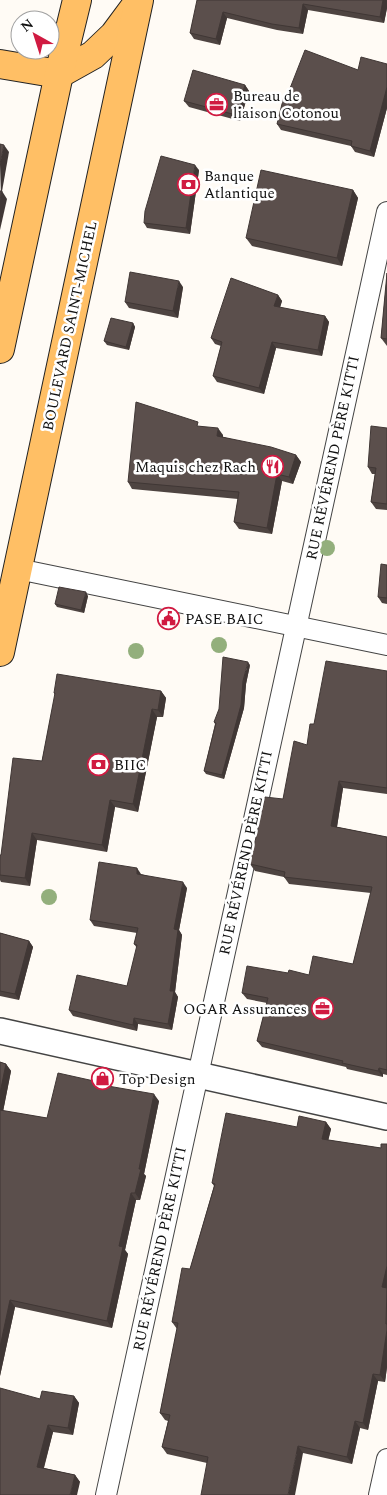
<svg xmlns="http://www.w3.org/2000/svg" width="387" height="1495" font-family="Spectral,serif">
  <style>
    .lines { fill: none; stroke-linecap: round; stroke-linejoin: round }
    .minor-casing { stroke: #444; stroke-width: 22 }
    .tertiary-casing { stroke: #444; stroke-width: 28 }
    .primary-casing { stroke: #222; stroke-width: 30 }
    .minor { stroke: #fff; stroke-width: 20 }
    .tertiary { stroke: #fff; stroke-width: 25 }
    .primary { stroke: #ffbf65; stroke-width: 28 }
    .tree { fill: #93af7c }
    .wall { fill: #4e4441 }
    .shaded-wall { fill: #403735 }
    .building { fill: #5b4f4c; stroke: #403735 }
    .labels { text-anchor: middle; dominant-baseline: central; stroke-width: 5; stroke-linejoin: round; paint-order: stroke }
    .poi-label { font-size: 15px; fill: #111; stroke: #fff; text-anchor: start }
    .street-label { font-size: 15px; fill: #111; stroke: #fff }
  </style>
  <rect width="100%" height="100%" fill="#fffbf5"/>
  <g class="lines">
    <defs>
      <g id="minor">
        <path d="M18,569L387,645"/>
        <path d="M106,1495L387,212"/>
        <path d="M379,1495L387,1459"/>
      </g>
      <path id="tertiary" d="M0,1031L387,1117"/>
      <g id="primary">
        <path d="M0,64L59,74L93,55L114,35L134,8"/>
        <path d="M0,349L59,74L77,0"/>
        <path d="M0,652L139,0"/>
      </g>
    </defs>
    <use href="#minor" class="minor-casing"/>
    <use href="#tertiary" class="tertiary-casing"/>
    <use href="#primary" class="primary-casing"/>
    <use href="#minor" class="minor"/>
    <use href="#tertiary" class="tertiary"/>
    <use href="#primary" class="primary"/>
  </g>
  <g class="tree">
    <circle cx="327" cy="548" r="8"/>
    <circle cx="219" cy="645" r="8"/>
    <circle cx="136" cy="651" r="8"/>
    <circle cx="49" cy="897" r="8"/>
  </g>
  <g class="wall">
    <path d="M387,0V8L384,23L308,10L303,34L277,30L227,18L220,45L194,39L190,33L197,4Z"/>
    <path d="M387,64V108L374,157L355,152L351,146L281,130L277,124L287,96L358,70Z"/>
    <path d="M245,85L249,91L240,121L189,107L184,101Z"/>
    <path d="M199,170L190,234L147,228L144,223Z"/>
    <path d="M353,190L358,198L342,266L252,246L246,238Z"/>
    <path d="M387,273V346L381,338Z"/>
    <path d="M183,287L178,318L129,308L125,302Z"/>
    <path d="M278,295L282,301L280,308L325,316L329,322L322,356L276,348L264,394L217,382L213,376L221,346L215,344L211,338Z"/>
    <path d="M133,323L135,327L129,350L107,345L104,341Z"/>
    <path d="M201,426L223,435V437L296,455L301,462L293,484L282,481L272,534L239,529L234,522L238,499L132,489L128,482Z"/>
    <path d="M387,428V510L376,509L371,502L375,474H372L368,467Z"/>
    <path d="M387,565V604L382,603L378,597Z"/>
    <path d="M88,596L84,613L57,607L55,604Z"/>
    <path d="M250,665L246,684L244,708L224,779L206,774L204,771L215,724L214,722Z"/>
    <path d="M387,671V794L343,788L337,827L387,837V1075L383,1074V1077L347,1069L346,1067L262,1047L257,1041L267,1003L247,999L242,993L288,973L309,975L353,964L371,893L289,884L284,877L255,871L250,864L283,799L307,745L314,724Z"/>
    <path d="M161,691L166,698L163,717H157L138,812L115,807L107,852L37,840L30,886L1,882L0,880V855H1L42,761L55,695L54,693Z"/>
    <path d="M141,874L187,888L179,930L182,935L175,992L178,997L172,1030L138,1024L137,1031L73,1016L69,1010L127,986L137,948L134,944L137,933L94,926L90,920Z"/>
    <path d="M0,933L29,941L33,947L19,1000L0,996Z"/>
    <path d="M0,1062L6,1064L11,1071L3,1111L47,1118L103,1083L104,1085L159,1101L144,1174L146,1176L140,1200H136L125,1250L128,1254L112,1328L15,1307L0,1376Z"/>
    <path d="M326,1122L331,1129L328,1140L381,1148L387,1144V1367L385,1382L378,1381L368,1430L360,1428L352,1464L303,1453L207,1463L167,1454L162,1447L168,1421L165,1420L160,1413L177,1329L172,1322L190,1269L214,1186L212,1183L297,1127Z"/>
    <path d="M74,1396L79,1403L73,1435L53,1432L44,1468L75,1475L80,1482L0,1495L40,1399Z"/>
  </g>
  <g class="shaded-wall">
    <path d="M383,0H387V8L384,23L380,17Z"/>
    <path d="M303,4L308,10L303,34L299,28Z"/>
    <path d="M223,12L227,18L220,45L216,39Z"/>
    <path d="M245,85L249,91L240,121L236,115Z"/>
    <path d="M387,87V108L374,157L370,151Z"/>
    <path d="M4,145L9,152L1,197L0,164Z"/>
    <path d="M195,165L199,170L190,234L186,228Z"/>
    <path d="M353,190L358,198L342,266L337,258Z"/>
    <path d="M2,191L7,199L0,230V200Z"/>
    <path d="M179,281L183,287L178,318L173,311Z"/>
    <path d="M278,295L282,301L278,312L274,306Z"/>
    <path d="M325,316L329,322L322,356L318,350Z"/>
    <path d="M133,323L135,327L129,350L126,347Z"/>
    <path d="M272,342L276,348L264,394L259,388Z"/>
    <path d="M218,428L223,435L222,443L217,436Z"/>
    <path d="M296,455L301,462L293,484L289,477Z"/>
    <path d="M277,474L282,481L272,534L267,528Z"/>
    <path d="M86,592L88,596L84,613L81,610Z"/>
    <path d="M248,662L250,665L246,684L244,708L224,779L222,775Z"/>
    <path d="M161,691L166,698L163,717L158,710Z"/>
    <path d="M152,709L157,717L138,812L133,804Z"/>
    <path d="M339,781L343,788L336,833L331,826Z"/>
    <path d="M110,800L115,807L107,852L102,845Z"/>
    <path d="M32,833L37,840L30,886L25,878Z"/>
    <path d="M137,868L141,874V879L137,874Z"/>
    <path d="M183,882L187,888L179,930L182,935L175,992L178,997L172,1030L168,1024L174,929Z"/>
    <path d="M29,941L33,947L19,1000L15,994Z"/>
    <path d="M134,1018L138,1024L137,1031L133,1025Z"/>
    <path d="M6,1064L11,1071L2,1117L0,1114V1093Z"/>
    <path d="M379,1068L383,1074V1077L378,1071Z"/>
    <path d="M154,1094L159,1101L144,1174L146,1176L140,1200L135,1193L139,1169Z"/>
    <path d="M326,1122L331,1129L327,1146L322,1139Z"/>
    <path d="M131,1193L136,1200L125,1250L128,1254L112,1328L107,1321L119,1246Z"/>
    <path d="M387,1266V1293L382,1287Z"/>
    <path d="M10,1300L15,1307L0,1376V1347Z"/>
    <path d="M387,1330V1367L385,1382L380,1375Z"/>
    <path d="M373,1374L378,1381L368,1430L363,1423Z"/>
    <path d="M74,1396L79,1403L73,1435L68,1428Z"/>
    <path d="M355,1421L360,1428L352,1464L347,1457Z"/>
    <path d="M48,1425L53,1432L42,1474L37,1467Z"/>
    <path d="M298,1446L303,1453L295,1495H288Z"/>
    <path d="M75,1475L80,1482L77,1495H70Z"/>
  </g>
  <g class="building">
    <path d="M197,0H383L380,17L303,4L299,28L272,24L223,12L216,39L190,33Z"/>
    <path d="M305,50L358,70L361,57L387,64V87L370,151L351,146L352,141L277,124L284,96H287Z"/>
    <path d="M193,70L245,85L236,115L184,101Z"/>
    <path d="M0,144L4,145L0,164Z"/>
    <path d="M161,156L195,165L186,228L144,223L145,211Z"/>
    <path d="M261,170L353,190L337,258L246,238Z"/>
    <path d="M0,191H2L0,200Z"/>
    <path d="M130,272L179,281L173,311L125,302Z"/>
    <path d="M387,273V339L381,338Z"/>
    <path d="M231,278L278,295L274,306L325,316L318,350L272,342L259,388L213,376L222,342L211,338Z"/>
    <path d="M111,318L133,323L126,347L104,341Z"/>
    <path d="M136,402L198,422L197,426L218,428L217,436L271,447L296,455L289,477L277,474L267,528L234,522L239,492L128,482Z"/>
    <path d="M371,426L387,428V504L371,502L376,468L368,467Z"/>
    <path d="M381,564L387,565V598L378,597Z"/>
    <path d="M59,587L86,592L81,610L55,604Z"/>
    <path d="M223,657L248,662L243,681L241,705L222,775L204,771L216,723L214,722L219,709Z"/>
    <path d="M326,661L387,671V788L339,781L331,826L387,837V1070L379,1068L378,1071L342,1063L343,1061L257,1041L268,998L242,993L247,966L288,973L289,970L309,975L313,956L353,964L372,887L284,877L285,872L250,864L265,797L283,799L294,741L307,745L310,724H314Z"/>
    <path d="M57,674L161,691L158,710L152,709L133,804L110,800L102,845L32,833L25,878L0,875V855H1L13,758L42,761L55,693H54Z"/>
    <path d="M99,862L137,868V874L183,882L174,929L178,930L170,991H174L168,1024L134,1018L133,1025L69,1010L77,975L127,986L137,945L134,944L138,928L90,920Z"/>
    <path d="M0,933L29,941L15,994L0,991Z"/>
    <path d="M0,1062L6,1064L0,1093Z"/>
    <path d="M58,1073L103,1083L102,1085L154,1094L139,1169H141L135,1193H131L119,1246L123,1247L107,1321L10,1300L0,1347V1110L47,1118Z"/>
    <path d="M226,1113L297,1127L299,1116L326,1122L322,1139L381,1148V1144H387V1266L382,1287L387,1288L386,1324H387V1330L380,1375L373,1374L363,1423L355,1421L347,1457L298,1446L288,1495H201L208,1457L162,1447L170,1415L160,1413L178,1323L172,1322L182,1268L190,1269L215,1184L212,1183Z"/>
    <path d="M0,1388L40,1399L42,1391L74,1396L68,1428L48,1425L37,1467L75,1475L70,1495H0Z"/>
  </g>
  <defs>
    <symbol id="office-ring" viewBox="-11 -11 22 22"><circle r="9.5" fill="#fff" stroke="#d01a41" stroke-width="1.5"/><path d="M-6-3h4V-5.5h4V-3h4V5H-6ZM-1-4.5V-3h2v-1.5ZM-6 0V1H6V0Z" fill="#d01a41"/></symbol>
    <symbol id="bank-ring" viewBox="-11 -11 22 22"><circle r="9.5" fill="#fff" stroke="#d01a41" stroke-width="1.5"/><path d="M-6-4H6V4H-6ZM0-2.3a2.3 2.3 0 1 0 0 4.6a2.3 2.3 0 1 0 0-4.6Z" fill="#d01a41"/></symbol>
    <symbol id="restaurant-ring" viewBox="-11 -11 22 22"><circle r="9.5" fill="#fff" stroke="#d01a41" stroke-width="1.5"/><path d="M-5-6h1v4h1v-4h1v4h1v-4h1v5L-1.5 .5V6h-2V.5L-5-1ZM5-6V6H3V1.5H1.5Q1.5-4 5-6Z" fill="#d01a41"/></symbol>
    <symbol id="civic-ring" viewBox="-11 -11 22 22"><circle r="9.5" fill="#fff" stroke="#d01a41" stroke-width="1.5"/><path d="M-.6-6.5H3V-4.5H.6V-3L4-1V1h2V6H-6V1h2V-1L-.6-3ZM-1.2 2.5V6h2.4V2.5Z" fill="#d01a41"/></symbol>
    <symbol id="shop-ring" viewBox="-11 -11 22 22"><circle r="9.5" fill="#fff" stroke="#d01a41" stroke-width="1.5"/><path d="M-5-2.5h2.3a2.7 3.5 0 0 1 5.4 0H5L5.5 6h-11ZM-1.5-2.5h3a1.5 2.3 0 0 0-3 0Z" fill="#d01a41"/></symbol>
  </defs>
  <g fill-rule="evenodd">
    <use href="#office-ring" x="204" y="92" width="25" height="25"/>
    <use href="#bank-ring" x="176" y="172" width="25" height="25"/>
    <use href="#restaurant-ring" x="260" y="454" width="25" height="25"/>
    <use href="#civic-ring" x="156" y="606" width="25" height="25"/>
    <use href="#bank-ring" x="86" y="752" width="25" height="25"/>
    <use href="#office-ring" x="310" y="996" width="25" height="25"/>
    <use href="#shop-ring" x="90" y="1066" width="25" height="25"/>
  </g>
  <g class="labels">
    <g class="poi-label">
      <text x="233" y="96">Bureau de<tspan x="233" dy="17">liaison Cotonou</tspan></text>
      <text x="204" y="176">Banque<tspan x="204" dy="17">Atlantique</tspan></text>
      <text x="256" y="467" text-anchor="end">Maquis chez Rach</text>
      <text x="185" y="619">PASE BAIC</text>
      <text x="114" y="765">BIIC</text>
      <text x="307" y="1009" text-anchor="end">OGAR Assurances</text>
      <text x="119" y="1079">Top Design</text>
    </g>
    <g class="street-label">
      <text transform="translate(70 326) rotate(-78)">BOULEVARD SAINT-MICHEL</text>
      <text transform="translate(333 458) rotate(-78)">RUE RÉVÉREND PÈRE KITTI</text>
      <text transform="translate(246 853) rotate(-78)">RUE RÉVÉREND PÈRE KITTI</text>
      <text transform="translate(160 1249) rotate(-78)">RUE RÉVÉREND PÈRE KITTI</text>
    </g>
  </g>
  <g transform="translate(35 35) rotate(321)"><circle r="24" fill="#ffffff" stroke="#a0a0a0"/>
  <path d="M0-4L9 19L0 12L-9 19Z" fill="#d01a41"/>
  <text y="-8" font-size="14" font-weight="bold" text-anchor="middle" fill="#111111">N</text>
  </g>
</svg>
